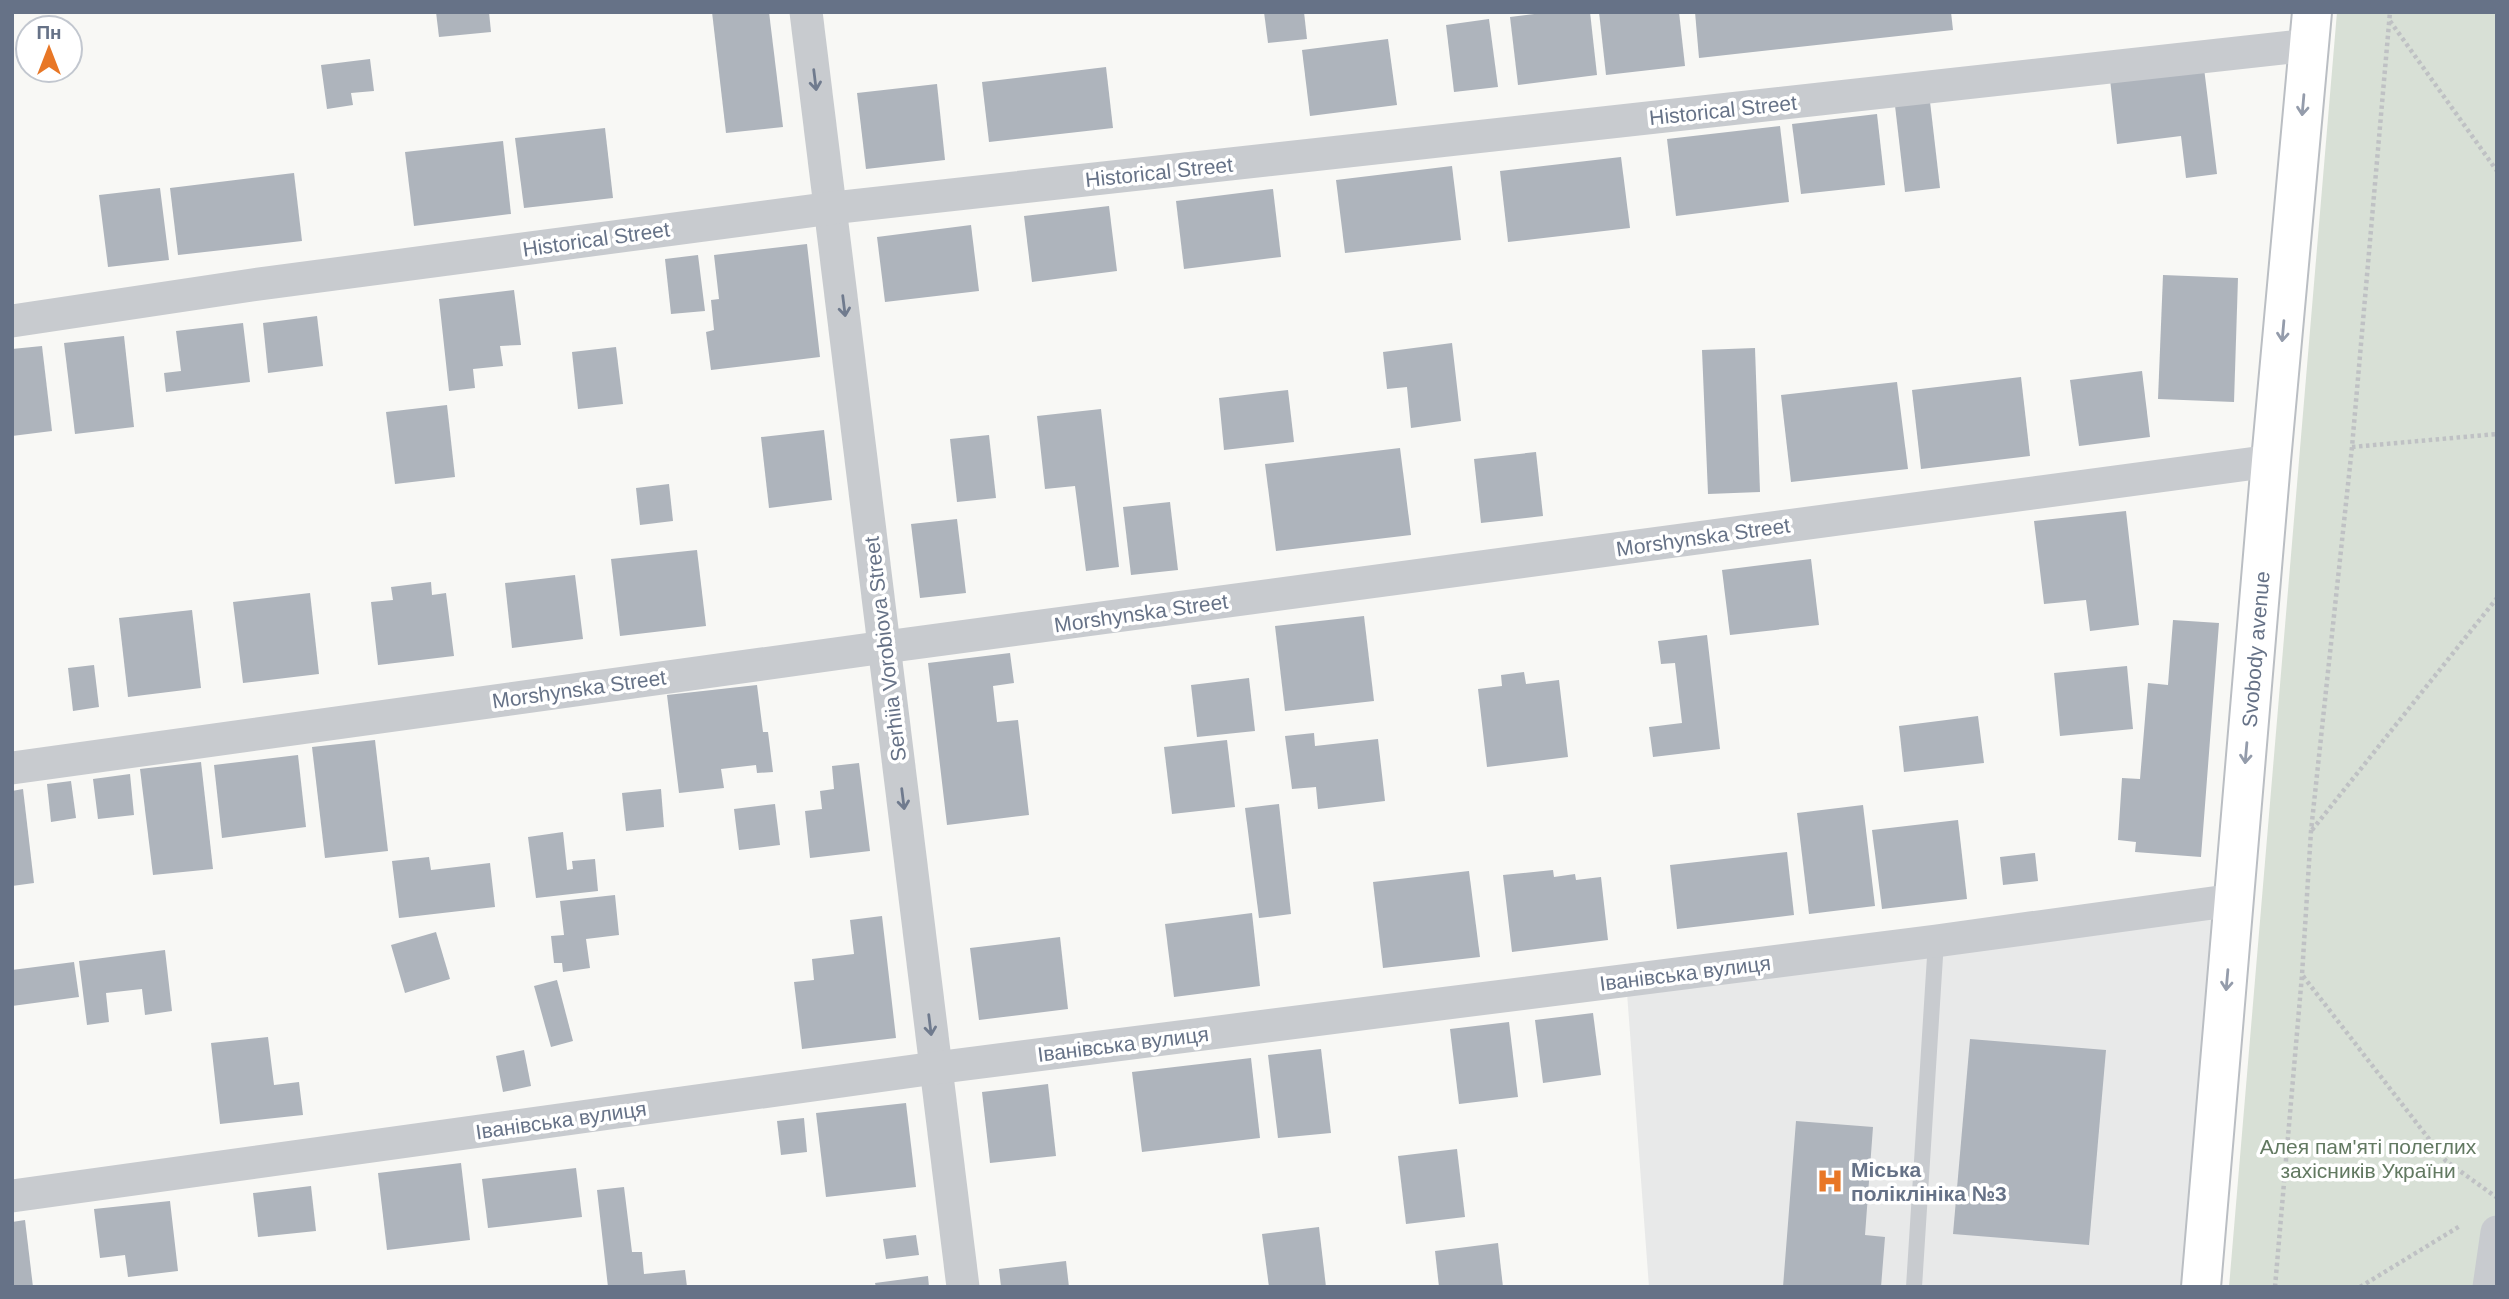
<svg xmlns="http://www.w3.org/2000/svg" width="2509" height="1299" font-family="Helvetica,sans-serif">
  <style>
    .built { fill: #e8e9e9 }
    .green { fill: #d8e0d6 }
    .building { fill: #aeb4bc }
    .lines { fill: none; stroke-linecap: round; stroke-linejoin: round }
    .secondary-casing { stroke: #babec3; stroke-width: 42 }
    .path { stroke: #bfc1c4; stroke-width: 4.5; stroke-dasharray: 3.5 3.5; stroke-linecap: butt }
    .lane { stroke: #c8cbcf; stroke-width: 16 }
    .street { stroke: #c8cbcf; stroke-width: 33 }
    .secondary { stroke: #fff; stroke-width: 38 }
    .oneway { stroke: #707b8e }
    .oneway2 { stroke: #949cab }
    .labels { text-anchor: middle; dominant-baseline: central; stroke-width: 7; stroke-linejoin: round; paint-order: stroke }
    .street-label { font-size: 21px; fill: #667287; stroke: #fff }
    .park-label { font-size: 21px; fill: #627961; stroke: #fff }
    .poi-label { font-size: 21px; font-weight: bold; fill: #667287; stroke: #fff; text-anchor: start }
  </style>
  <rect width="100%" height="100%" fill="#f8f8f5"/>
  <path class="built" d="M2222,915L2191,1287H1649L1627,993Z"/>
  <path class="green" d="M2337,12H2497V1287H2229Z"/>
  <g class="building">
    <path d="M436,12H489L491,32L439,37Z"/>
    <path d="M712,12H769L783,127L726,133Z"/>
    <path d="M1264,12H1304L1307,39L1268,43Z"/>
    <path d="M1551,12H1590L1597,75L1518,85L1510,17Z"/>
    <path d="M1599,12H1679L1685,66L1606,75Z"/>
    <path d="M1695,12H1951L1953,30L1699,58Z"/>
    <path d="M1489,19L1498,87L1454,92L1446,25Z"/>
    <path d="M1388,39L1397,105L1310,116L1302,50Z"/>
    <path d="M370,59L374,91L351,93L353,105L327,109L321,65Z"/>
    <path d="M1106,67L1113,128L989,142L982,82Z"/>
    <path d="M2204,68L2217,174L2186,178L2181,136L2117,144L2110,79Z"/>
    <path d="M937,84L945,160L866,169L857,93Z"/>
    <path d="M1929,93L1940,188L1905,192L1894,97Z"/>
    <path d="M1877,114L1885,185L1801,194L1792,124Z"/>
    <path d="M1780,126L1789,202L1676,216L1667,139Z"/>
    <path d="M605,128L613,198L524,208L515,138Z"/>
    <path d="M503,141L511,214L414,226L405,152Z"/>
    <path d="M1621,157L1630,228L1508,242L1500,171Z"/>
    <path d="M1452,166L1461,240L1345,253L1336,180Z"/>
    <path d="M294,173L302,241L178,255L170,188Z"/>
    <path d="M160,188L169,260L108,267L99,195Z"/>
    <path d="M1273,189L1281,257L1184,269L1176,201Z"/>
    <path d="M1109,206L1117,271L1032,282L1024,216Z"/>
    <path d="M971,225L979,291L885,302L877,237Z"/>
    <path d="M807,244L820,357L711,370L706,332L714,330L711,300L719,299L714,255Z"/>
    <path d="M698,255L705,311L671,314L665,259Z"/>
    <path d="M2163,275L2238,278L2234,402L2158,399Z"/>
    <path d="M514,290L521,345L500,346L503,366L473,369L475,388L449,391L439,299Z"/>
    <path d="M317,316L323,366L268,373L263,323Z"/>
    <path d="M243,323L250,382L166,392L164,373L181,371L176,331Z"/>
    <path d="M124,336L134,427L75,434L64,343Z"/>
    <path d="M1452,343L1461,421L1411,428L1407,387L1387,389L1383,352Z"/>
    <path d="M42,346L52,431L12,436V349Z"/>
    <path d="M616,347L623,404L578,409L572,352Z"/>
    <path d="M1755,348L1760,492L1708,494L1702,350Z"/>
    <path d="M2142,371L2150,437L2079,446L2070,380Z"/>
    <path d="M2021,377L2030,456L1921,469L1912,390Z"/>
    <path d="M1897,382L1908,469L1791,482L1781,395Z"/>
    <path d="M1288,390L1294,442L1224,450L1219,398Z"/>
    <path d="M447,405L455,477L395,484L386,412Z"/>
    <path d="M1101,409L1119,567L1086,571L1075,486L1045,489L1037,416Z"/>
    <path d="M824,430L832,500L769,508L761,437Z"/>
    <path d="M989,435L996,498L957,502L950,439Z"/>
    <path d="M1400,448L1411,535L1276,551L1265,464Z"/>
    <path d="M1536,452L1543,516L1481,523L1474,459Z"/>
    <path d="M669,484L673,521L640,525L636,488Z"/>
    <path d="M1170,502L1178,570L1131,575L1123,507Z"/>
    <path d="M2126,511L2139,625L2090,631L2086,600L2044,604L2034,521Z"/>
    <path d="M957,519L966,593L920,598L911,524Z"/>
    <path d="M697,550L706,626L620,636L611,559Z"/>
    <path d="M1811,559L1819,625L1730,635L1722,570Z"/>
    <path d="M575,575L583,639L512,648L505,583Z"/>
    <path d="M431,582L432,595L446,593L454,656L378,665L371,602L393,600L391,587Z"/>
    <path d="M310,593L319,674L243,683L233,602Z"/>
    <path d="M192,610L201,688L128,697L119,618Z"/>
    <path d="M1364,616L1374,701L1285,711L1275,626Z"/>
    <path d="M2173,620L2219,623L2201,857L2135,852L2136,842L2118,840L2122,778L2140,779L2148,683L2168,685Z"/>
    <path d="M1707,635L1720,749L1653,757L1649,727L1682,723L1675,663L1661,664L1658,641Z"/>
    <path d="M1010,653L1014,683L993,686L997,722L1018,720L1029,815L947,825L928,663Z"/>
    <path d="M94,665L99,707L73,711L68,668Z"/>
    <path d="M2127,666L2133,729L2060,736L2054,673Z"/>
    <path d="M1524,672L1526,684L1559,680L1568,757L1487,767L1478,689L1502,686L1501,675Z"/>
    <path d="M1249,678L1255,731L1197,737L1191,685Z"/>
    <path d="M757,685L763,732H768L773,772L757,773L756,765L721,769L724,788L679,793L667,695Z"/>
    <path d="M1978,716L1984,763L1904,772L1899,726Z"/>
    <path d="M1314,733L1315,746L1378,739L1385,801L1318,809L1316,787L1292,789L1285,736Z"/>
    <path d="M375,740L388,851L325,858L312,747Z"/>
    <path d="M1227,740L1235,807L1172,814L1164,747Z"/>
    <path d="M298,755L306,827L222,838L214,765Z"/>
    <path d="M201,762L213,869L153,875L140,769Z"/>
    <path d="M859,763L870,851L810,858L805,811L822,809L820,791L834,789L832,766Z"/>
    <path d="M130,774L134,815L98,819L93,779Z"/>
    <path d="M71,781L76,818L51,822L47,784Z"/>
    <path d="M23,789L34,883L12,886V791Z"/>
    <path d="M661,789L664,827L626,831L622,793Z"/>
    <path d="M775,804L780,845L739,850L734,809Z"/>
    <path d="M1279,804L1291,914L1259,918L1245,808Z"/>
    <path d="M1863,805L1875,906L1809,914L1797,813Z"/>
    <path d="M1958,820L1967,899L1882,909L1872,830Z"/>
    <path d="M563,832L567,870L573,869L572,861L595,859L598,891L536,898L528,837Z"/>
    <path d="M1787,852L1794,915L1677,929L1670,865Z"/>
    <path d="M2035,853L2038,881L2003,885L2000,857Z"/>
    <path d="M429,857L431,870L490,863L495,907L399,918L392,861Z"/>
    <path d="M1553,870L1554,877L1575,874L1576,880L1601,877L1608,940L1512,952L1503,875Z"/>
    <path d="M1469,871L1480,957L1383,968L1373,882Z"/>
    <path d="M615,895L619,935L586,939L590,968L563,972L562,963H554L551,936L564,935L560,901Z"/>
    <path d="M1252,913L1260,986L1174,997L1165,924Z"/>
    <path d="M882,916L896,1038L802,1049L794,982L814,980L812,959L854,954L850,920Z"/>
    <path d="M436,932L450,979L405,993L391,945Z"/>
    <path d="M1060,937L1068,1009L979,1020L970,948Z"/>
    <path d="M165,950L172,1011L145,1015L142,989L106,993L109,1022L87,1025L79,961Z"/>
    <path d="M74,962L79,997L12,1006V970Z"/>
    <path d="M557,980L573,1041L551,1047L534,986Z"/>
    <path d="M1593,1013L1601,1075L1543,1083L1535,1020Z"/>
    <path d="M1509,1022L1518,1097L1459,1104L1450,1029Z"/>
    <path d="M268,1037L274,1085L299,1082L303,1115L220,1124L211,1043Z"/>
    <path d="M1970,1039L2106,1050L2089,1245L1953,1234Z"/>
    <path d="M1321,1049L1331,1133L1278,1138L1268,1055Z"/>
    <path d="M524,1050L531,1086L503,1092L496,1056Z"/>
    <path d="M1251,1058L1260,1138L1142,1152L1132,1072Z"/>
    <path d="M1048,1084L1056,1156L990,1163L982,1092Z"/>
    <path d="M906,1103L916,1187L826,1197L816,1113Z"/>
    <path d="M804,1118L807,1152L781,1155L777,1121Z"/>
    <path d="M1796,1121L1873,1127L1865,1235L1885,1237L1881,1287H1783Z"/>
    <path d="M1457,1149L1465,1217L1406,1224L1398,1156Z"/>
    <path d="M461,1163L470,1240L387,1250L378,1173Z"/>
    <path d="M576,1168L582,1217L488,1228L482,1179Z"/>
    <path d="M311,1186L316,1231L258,1237L253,1193Z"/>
    <path d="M624,1187L632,1252H642L644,1274L685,1270L687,1287H608L597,1190Z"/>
    <path d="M170,1201L178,1271L128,1277L125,1255L100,1258L94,1209Z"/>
    <path d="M25,1220L33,1287H12V1222Z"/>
    <path d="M1319,1227L1326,1287H1269L1262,1234Z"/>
    <path d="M916,1235L919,1255L886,1259L883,1239Z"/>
    <path d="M1498,1243L1503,1287H1439L1435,1251Z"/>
    <path d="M1066,1261L1069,1287H1001L999,1269Z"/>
    <path d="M928,1276L929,1287H876L875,1283Z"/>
  </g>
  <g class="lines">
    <defs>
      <g id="secondary">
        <path id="s1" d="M2201,1287L2271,461L2312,12"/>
      </g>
    </defs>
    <use href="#secondary" class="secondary-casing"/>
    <g class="path">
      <path d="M2390,21L2497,171"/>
      <path d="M2352,447L2497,434"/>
      <path d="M2312,830L2497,598"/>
      <path d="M2303,976L2446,1161L2496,1197"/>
      <path d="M2275,1287L2302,975L2311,831L2352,447L2390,12"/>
      <path d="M2360,1287L2460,1226"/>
    </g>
    <path class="lane" d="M1914,1287L1936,941"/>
    <g class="street">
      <path d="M806,12L963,1287"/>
      <path d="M12,321L252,285L832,208L2309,45"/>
      <path d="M12,768L885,647L2271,461"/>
      <path d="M12,1196L935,1068L1936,941L2234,900"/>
      <path d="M2489,1287L2497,1232"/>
    </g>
    <use href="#secondary" class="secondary"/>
  </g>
  <defs><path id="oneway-shaft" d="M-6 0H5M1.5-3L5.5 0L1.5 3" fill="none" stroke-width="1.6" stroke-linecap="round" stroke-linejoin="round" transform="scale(1.75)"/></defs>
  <g class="oneway">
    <use href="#oneway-shaft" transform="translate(815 80) rotate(83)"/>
    <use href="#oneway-shaft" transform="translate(844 306) rotate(83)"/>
    <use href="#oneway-shaft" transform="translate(903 799) rotate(83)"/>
    <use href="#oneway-shaft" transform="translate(930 1025) rotate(83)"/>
  </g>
  <g class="oneway2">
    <use href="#oneway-shaft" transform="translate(2303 105) rotate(95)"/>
    <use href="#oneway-shaft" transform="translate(2283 331) rotate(95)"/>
    <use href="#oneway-shaft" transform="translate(2246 753) rotate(95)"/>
    <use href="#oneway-shaft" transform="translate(2227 980) rotate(95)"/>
  </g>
  <defs>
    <symbol id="hospital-bare" viewBox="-9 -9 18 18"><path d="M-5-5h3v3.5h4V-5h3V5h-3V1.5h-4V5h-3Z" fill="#e87726" stroke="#fff" stroke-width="2.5" paint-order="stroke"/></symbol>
  </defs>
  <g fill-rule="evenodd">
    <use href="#hospital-bare" x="1811" y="1162" width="38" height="38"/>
  </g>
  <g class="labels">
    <g class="street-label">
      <text transform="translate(1723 110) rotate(-6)">Historical Street</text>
      <text transform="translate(1159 172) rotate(-6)">Historical Street</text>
      <text transform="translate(596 239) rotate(-8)">Historical Street</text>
      <text transform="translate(1703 537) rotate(-8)">Morshynska Street</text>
      <text transform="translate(1141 613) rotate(-8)">Morshynska Street</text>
      <text transform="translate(885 649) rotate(-97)">Serhiia Vorobiova Street</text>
      <text stroke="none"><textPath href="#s1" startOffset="640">Svobody avenue</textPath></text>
      <text transform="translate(579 689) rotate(-8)">Morshynska Street</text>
      <text transform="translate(1685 973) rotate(-7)">Іванівська вулиця</text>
      <text transform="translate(1123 1044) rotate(-7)">Іванівська вулиця</text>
      <text transform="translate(561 1120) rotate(-8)">Іванівська вулиця</text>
    </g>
    <g class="park-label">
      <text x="2368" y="1146">Алея пам'яті полеглих<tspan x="2368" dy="24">захісників України</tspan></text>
    </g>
    <g class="poi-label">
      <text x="1851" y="1169">Міська<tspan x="1851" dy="24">поліклініка №3</tspan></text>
    </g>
  </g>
  <rect width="2509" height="1299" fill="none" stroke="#667287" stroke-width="28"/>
  <g transform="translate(49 49)"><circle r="33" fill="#ffffff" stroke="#c2c7cf" stroke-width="2"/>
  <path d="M0-5L12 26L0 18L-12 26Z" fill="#e87726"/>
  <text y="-10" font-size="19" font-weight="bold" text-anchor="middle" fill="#667287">Пн</text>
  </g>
</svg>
